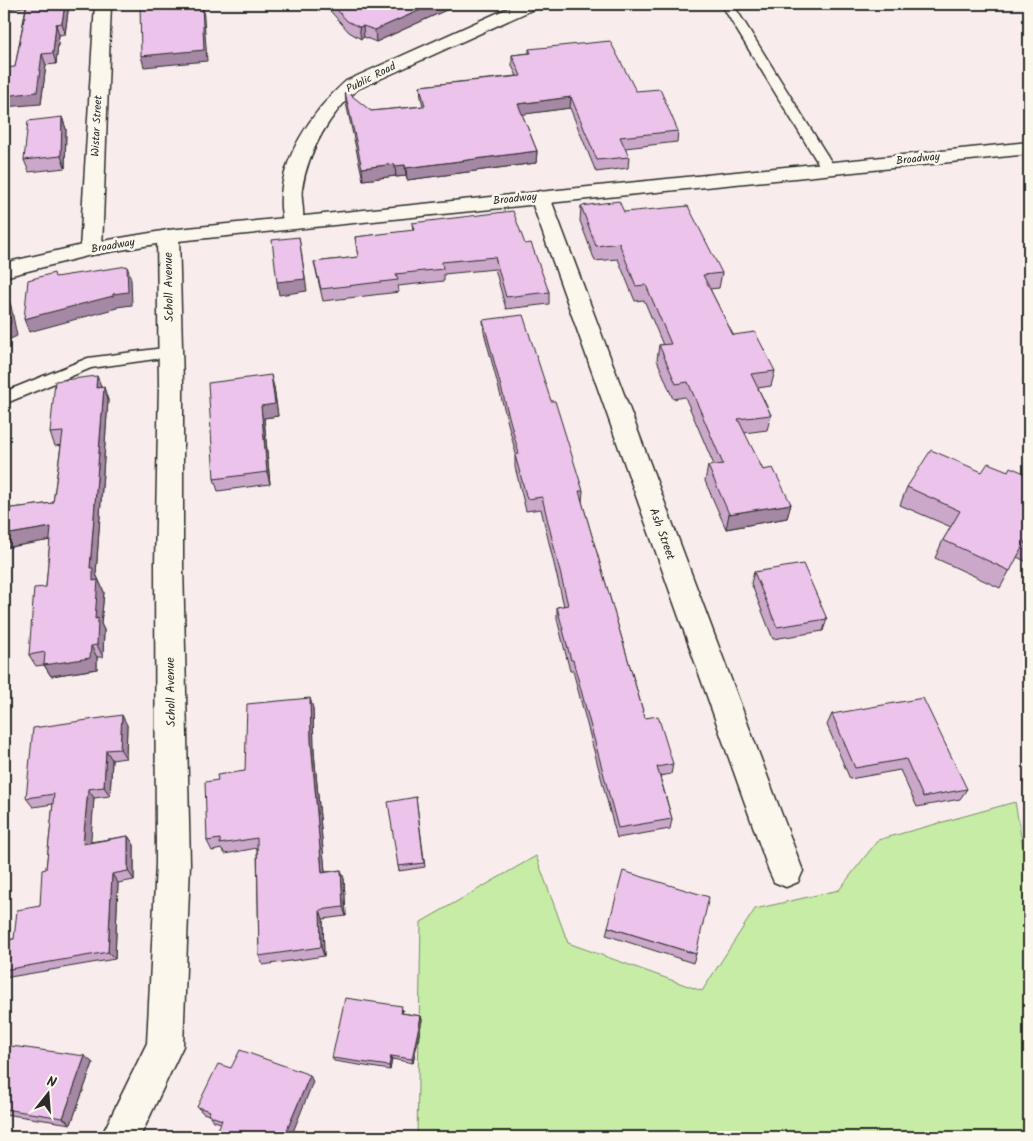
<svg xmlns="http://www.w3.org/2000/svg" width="1033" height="1141" font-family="Kalam,sans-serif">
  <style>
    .green { fill: #c7eca6; stroke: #798c68 }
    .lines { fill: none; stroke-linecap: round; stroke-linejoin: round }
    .service-casing { stroke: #2b2b2b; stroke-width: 3 }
    .minor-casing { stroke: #2b2b2b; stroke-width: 3 }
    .secondary-casing { stroke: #2b2b2b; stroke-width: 3 }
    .service { fill: #fbf7ec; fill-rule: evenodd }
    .minor { fill: #fbf7ec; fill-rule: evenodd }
    .secondary { fill: #fbf7ec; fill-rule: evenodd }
    .wall { fill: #cba8ca; stroke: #2b2b2b }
    .shaded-wall { fill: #a588a4; stroke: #2b2b2b }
    .building { fill: #ecc3eb; stroke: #2b2b2b }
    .labels { text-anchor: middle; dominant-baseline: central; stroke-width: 5; stroke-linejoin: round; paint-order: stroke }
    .far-street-label { font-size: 11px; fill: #2b2b2b; stroke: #fbf7ec }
    .street-label { font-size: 12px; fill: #2b2b2b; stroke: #fbf7ec }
  </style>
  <rect width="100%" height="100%" fill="#f8edec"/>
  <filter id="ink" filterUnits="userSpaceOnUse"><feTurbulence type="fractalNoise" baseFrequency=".02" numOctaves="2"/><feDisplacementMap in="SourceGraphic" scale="10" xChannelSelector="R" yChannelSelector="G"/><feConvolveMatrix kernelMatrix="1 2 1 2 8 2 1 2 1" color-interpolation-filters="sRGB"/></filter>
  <g filter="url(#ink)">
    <path class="green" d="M1015,802L1029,881V1137H417L421,922L536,856L568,943L702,991L755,909L839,890L878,840Z"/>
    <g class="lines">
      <defs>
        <g id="service">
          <path d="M721,4H733L835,168L833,171L828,172L821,168Z"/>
          <path d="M171,347L177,348L179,352L177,356L91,368L4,404V392L88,358Z"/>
        </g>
        <g id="minor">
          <path d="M95,4H111L102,249L99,254L91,255L83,254L80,249Z"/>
          <path d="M517,4H538L536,8L358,89C330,114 308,150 302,189C300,200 307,217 300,226L293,228L286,226C282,221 282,215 281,208C278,161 312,111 346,81Z"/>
          <path d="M540,191L547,193L550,197L803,871L798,882L786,887L774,882L769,871L530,197L533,193Z"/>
          <path d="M168,230L175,232L179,236L183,384V564L190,864L183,1046L140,1137H101L147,1043L156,864L155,564L159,384L157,236L161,232Z"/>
        </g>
        <path id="secondary" d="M1029,142V154L168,242L91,255L4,277V263L91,243L168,230Z"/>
      </defs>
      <use href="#service" class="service-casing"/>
      <use href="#minor" class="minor-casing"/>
      <use href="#secondary" class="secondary-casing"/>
      <use href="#service" class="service"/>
      <use href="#minor" class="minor"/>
      <use href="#secondary" class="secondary"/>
    </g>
    <g class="wall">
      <path d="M4,4H69L65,34L59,35L56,64L46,65L41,104L15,67L26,7Z"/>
      <path d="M324,4H457V5L376,42L364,37L361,39L349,32Z"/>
      <path d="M529,49L636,91L678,131L677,142L625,148L629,157L628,168L596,172L570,108L522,114L537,151L536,163L407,180L406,176L396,177V176L363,180L346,103L345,92L371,111L423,106L421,97L420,86L517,76L512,66V55L529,53Z"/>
      <path d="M62,117L66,129L65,168L29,172L24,160Z"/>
      <path d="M581,206L624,212L722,273L719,288L710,289L733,335L775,371L771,386L758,388L771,415L767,430L744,433L763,470L791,504L787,518L726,529L705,481L708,466L714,465L685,397L673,399L657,360L659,345H663L644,300L635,301L618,259L595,261L580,221Z"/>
      <path d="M412,223L525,244L549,292V304L506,309L495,269L444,274V281L398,286L399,292L323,301L314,262L358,257L355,237L413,231Z"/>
      <path d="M483,320L551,401L583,491L582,502L645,718L673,764L671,774L660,776L672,819L670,829L617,838L573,671H570L557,619V607L564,606L541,509L526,511L515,467V455L516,454L484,332Z"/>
      <path d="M274,387L278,416L264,418L270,484L218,491L214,479Z"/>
      <path d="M102,388L108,400L96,574L104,592L101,624L104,630L103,657H97V669L51,676L44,665L36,666L29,655L46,587L50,540L4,548V509L53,503L61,445L55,446L50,433Z"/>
      <path d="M1008,471L1029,475V563L1017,557L1000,588L935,558L943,540L951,527L900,505L907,487L982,472Z"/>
      <path d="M754,572L827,619L823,631L773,639L751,583Z"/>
      <path d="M313,708L314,752L325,872L341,870L344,879L346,916L323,919L324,956L263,965L259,956L257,848L225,854L222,849L212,851L207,841L218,780L245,771Z"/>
      <path d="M832,714L967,789L960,799L917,807L900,770L850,779L827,725Z"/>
      <path d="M127,725L126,758L112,760L110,796L94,798L90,842L128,836L134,845V880L118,883L115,959L4,978V940L14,939L40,906L46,869L53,804L33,807L26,798Z"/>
      <path d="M416,797L425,867L399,871L398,866Z"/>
      <path d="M608,927L696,954L693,963L606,935Z"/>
      <path d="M403,1010L402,1013L421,1016L422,1020L413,1063L392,1059L390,1070L334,1061L332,1058Z"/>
      <path d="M4,1045L93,1063L71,1124L4,1114Z"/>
      <path d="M231,1068L313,1082L221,1123L214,1121L209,1115L203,1113L197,1107Z"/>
    </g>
    <g class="shaded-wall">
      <path d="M4,4H31L32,6L4,9Z"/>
      <path d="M65,4H69L65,34L62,23Z"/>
      <path d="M202,4H203L207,61L144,67L141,56Z"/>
      <path d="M434,4H457V5L376,42L375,30Z"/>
      <path d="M56,24L59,35L56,64L53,53Z"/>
      <path d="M363,26L364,37L361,39L359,27Z"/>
      <path d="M42,54L46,65L41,104L4,107V96Z"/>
      <path d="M571,97L570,108L518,115V104Z"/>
      <path d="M62,117L66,129L65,168L61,156Z"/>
      <path d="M537,151L536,163L407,180L406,168Z"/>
      <path d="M395,164L396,176L363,180L362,168Z"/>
      <path d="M405,165L406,176L396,177L395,166Z"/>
      <path d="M299,237L307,291L279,295L277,282Z"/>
      <path d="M127,266L131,279L132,305L117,307V308L29,332L24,319L113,294Z"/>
      <path d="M6,293L11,306L17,336L4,342V327Z"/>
      <path d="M271,375L274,387L278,416L264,418L270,484L267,472L261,406Z"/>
      <path d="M97,376L102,388H96Z"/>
      <path d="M104,387L108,400L96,574L104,592L101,624L104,630L103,657L97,645L95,619L93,581L90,568Z"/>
      <path d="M791,504L787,518L726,529L729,514Z"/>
      <path d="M51,527L57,539L4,548V535Z"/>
      <path d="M91,646L97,657V669L51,676L44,665Z"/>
      <path d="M310,698L313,708L314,752L326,882L322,873L311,741Z"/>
      <path d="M122,715L127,725L126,758L120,749Z"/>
      <path d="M106,750L112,760L110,796L104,787Z"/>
      <path d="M88,789L94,798L90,852L83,844Z"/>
      <path d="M128,836L134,845V880L128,871Z"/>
      <path d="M341,870L344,879L346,916L343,907Z"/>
      <path d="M112,874L118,883L115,959L108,952Z"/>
      <path d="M320,910L323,919L324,956L321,947Z"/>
      <path d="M421,1016L422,1020L413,1063L412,1059Z"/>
      <path d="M85,1056L93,1063L71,1124L63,1118Z"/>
      <path d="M391,1056L392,1059L390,1070L389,1066Z"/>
      <path d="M310,1075L313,1082L291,1137H284Z"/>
    </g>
    <g class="building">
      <path d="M27,4H65L62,23L56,24L53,53L42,54L37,92L4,96V68L15,67Z"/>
      <path d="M140,4H202L204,50L141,56Z"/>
      <path d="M332,4H434L375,30L363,26L359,27L347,21Z"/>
      <path d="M610,41L636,91L660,89L678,131L620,137L629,157L597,160L571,97L518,104L537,151L406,168L405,165L395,166V164L362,168L345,92L346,91L371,111L425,106L420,86L521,76L512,55L531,53L529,49Z"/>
      <path d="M62,117L61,156L24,160L28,121Z"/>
      <path d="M619,201L624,212L688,206L722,273L703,275L733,335L755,332L775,371L751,374L771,415L738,419L763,470L773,468L791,504L729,514L708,466L723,464L688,382L676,384L659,345L671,344L646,285L636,286L619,243L596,246L581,206Z"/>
      <path d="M513,211L525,244L531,243L549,292L506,297L495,257L442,262L443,269L396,274L398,280L321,289L314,262L358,257L355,237L414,230L412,223Z"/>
      <path d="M299,237L305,279L277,282L272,240Z"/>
      <path d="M127,266L128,292L113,294V296L24,319L28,280L54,273L55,277Z"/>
      <path d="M6,293L11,323L4,327V294Z"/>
      <path d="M523,315L551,401H555L583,491H579L645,718L658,716L673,764L657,767L672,819L618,828L573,660H571L557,607L568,605L542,497L527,499L515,455L519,454L483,320Z"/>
      <path d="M271,375L275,404L261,406L267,472L214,479L208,383Z"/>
      <path d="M97,376L96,388L104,387L90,568H93V581L98,580L95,619L98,618L97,645L91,646L90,658L44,665L45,652L29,655L34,588L46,587L51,527L4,535V509L53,503L63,432L50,433L55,381Z"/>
      <path d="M931,450L982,472L988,463L1008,471L1010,467L1029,475V541L1026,540L1010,571L943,540L960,511L907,487Z"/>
      <path d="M803,564L827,619L777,627L754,572Z"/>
      <path d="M310,698L311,741L322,873L341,870L343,907L320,910L321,947L259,956L257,838L220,844V839L207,841L205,782L218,780L217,775L245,771L247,704Z"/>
      <path d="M923,698L967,789L923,797L906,759L855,768L832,714Z"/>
      <path d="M122,715L120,749L106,750L104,787L88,789L83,844L128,836V871L112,874L108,952L4,970V940L14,939L17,910L40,906L42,870L46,869L54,794L26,798L33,728Z"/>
      <path d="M416,797L424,863L398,866L388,802Z"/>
      <path d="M623,871L709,897L696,954L608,927Z"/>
      <path d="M345,998L402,1006L401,1013L421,1016L412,1059L391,1056L389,1066L332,1058Z"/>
      <path d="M4,1045L85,1056L63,1118L4,1109Z"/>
      <path d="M240,1050L310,1075L284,1137H215L222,1120L208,1115L210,1111L197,1107L218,1064L231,1068Z"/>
    </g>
  </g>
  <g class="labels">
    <g class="far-street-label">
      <text transform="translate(371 78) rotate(-27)">Public Road</text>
      <text transform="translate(97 126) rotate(-87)">Wistar Street</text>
      <text transform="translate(918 159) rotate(-6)">Broadway</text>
      <text transform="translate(515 199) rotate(-6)">Broadway</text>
      <text transform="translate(113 246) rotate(-10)">Broadway</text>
    </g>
    <g class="street-label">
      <text transform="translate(169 287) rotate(-91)">Scholl Avenue</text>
      <text transform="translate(662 534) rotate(70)">Ash Street</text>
      <text transform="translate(171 692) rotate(-91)">Scholl Avenue</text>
    </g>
  </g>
  <rect width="1033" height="1141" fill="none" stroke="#fbf7ec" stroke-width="20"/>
  <rect x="10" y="10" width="1013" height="1121" fill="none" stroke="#2b2b2b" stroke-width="2" filter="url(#ink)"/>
  <g transform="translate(48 1094) rotate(17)" stroke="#fbf7ec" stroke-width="4" paint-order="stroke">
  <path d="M0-4L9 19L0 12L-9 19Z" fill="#2b2b2b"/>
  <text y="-8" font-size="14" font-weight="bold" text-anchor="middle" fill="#2b2b2b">N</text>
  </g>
</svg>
